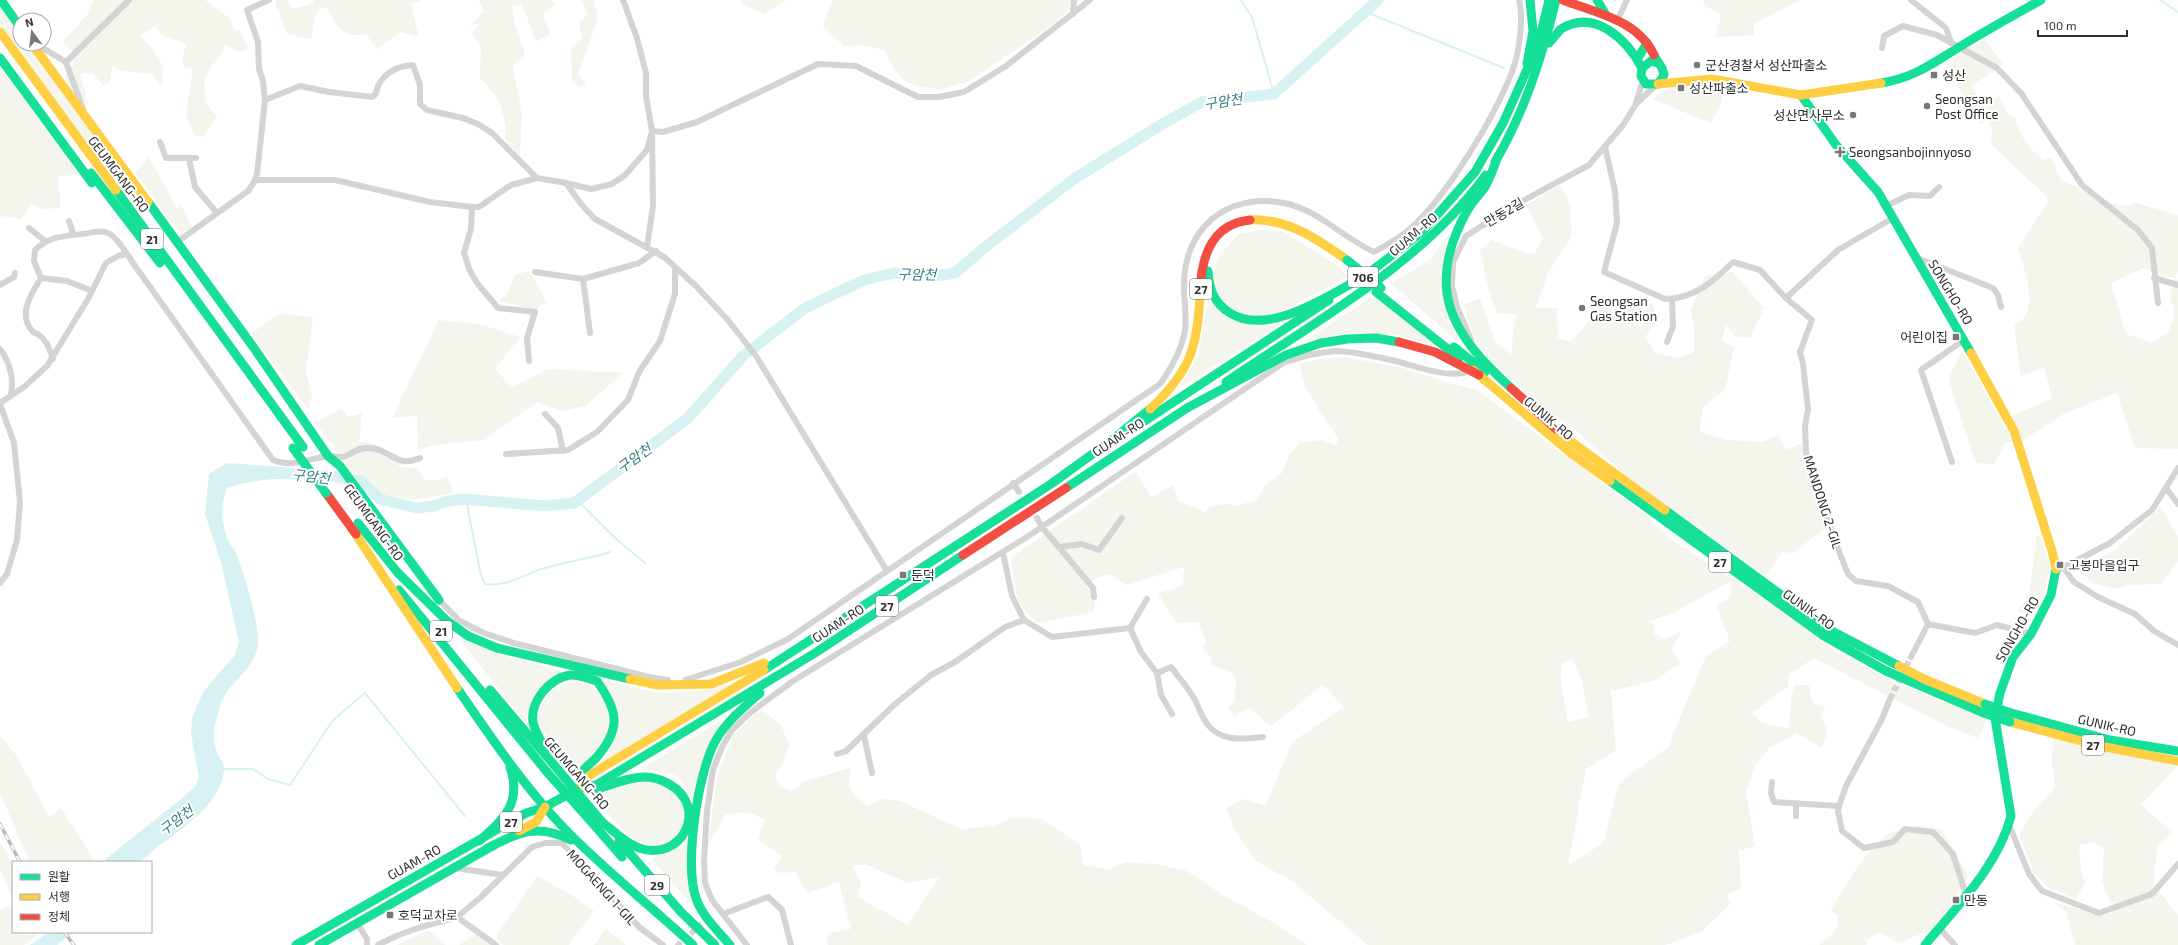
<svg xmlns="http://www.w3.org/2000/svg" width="2178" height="945" font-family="'Exo 2','Noto Sans KR',sans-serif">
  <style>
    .green { fill: #f4f5ec; fill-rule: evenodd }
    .water { fill: #d8f1f3 }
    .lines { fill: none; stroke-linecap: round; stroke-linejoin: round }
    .stream { stroke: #d8f1f3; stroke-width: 2 }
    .river { stroke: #d8f1f3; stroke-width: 11 }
    .street-tunnel { stroke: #d5d5d5; stroke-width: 6; stroke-dasharray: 6 3; stroke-linecap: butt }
    .street { stroke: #d4d4d4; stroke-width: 6 }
    .fast { stroke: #16e098; stroke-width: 9 }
    .slow { stroke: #ffcf43; stroke-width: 9 }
    .jam { stroke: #f24e42; stroke-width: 9 }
    .rail-casing { stroke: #bbb; stroke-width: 3.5 }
    .rail { stroke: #fff; stroke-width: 2; stroke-dasharray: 6; stroke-linecap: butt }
    .fast-bridge { stroke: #16e098; stroke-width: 9 }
    .poi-dot { fill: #787878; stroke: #fff; stroke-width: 1.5 }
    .labels { text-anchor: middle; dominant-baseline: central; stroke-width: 4; stroke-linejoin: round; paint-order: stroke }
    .shield { fill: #fff; stroke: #6d6d6d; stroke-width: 1 }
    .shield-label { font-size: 12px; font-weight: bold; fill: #2f2f2f }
    .poi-label { font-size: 13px; fill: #2f2f2f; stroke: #fff; text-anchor: start }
    .street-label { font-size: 13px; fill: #2f2f2f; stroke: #fff }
    .water-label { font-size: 14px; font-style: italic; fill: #327d83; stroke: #fff }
  </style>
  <rect width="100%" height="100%" fill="#fff"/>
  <g class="green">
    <path d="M94,0H205L228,17L234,30H240L248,49L239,52L224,44C222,59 212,62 206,76C203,83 205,93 205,101L217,117L202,137L194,134L186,115L193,67L185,70L182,58L187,44L163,36L155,26L140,36C155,52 168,64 162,86L152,74L123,71L112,65L110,82L103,86L93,73L80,74L89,106L71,90L65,76L73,64L72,51L63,42L87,15Z"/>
    <path d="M277,0H288L292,9L314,3L313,0H422L411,4L419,37L400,32L377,49L366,34C340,39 339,26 326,7L317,10L311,39L287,34L275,2Z"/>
    <path d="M479,0H551L556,5L543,14L550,35L536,41L522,4L512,6L514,21L525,54L513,66L522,115L520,156L505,139L506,126L498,98L480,78L481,48L472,33L479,23L470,26L484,12Z"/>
    <path d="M582,0H594L598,18L578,74L586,83L581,87L572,82L571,48L582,38L579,22L588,15Z"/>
    <path d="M740,0H787L764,14L742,4Z"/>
    <path d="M832,0H1081L1048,28L971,80L940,90L918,86L904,81L891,64L885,50L861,45L844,46L823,27Z"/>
    <path d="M1703,0H1800L1754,24V35L1716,37L1721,14L1705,6Z"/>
    <path d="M0,6L20,34V44H27L124,175L114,177L73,126L0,26Z"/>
    <path d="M1985,40L2004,64L1971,86L1983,106L1999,96L2009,116L2015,117C2020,136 2028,149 2044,160L2051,158L2061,180L2113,204L2130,206L2133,202L2178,215V272L2175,278L2178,280V449L2135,448L2117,393L2065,413L2022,441L2010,417L2052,398L2044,367L2021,376L2014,323L2022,321C2036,303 2025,268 2018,248L2048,202L2046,196L1991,144L1992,132L1988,120L1980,124L1944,63ZM2143,268L2161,276L2175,278L2170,297L2174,315L2169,331L2152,343L2126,334L2111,283Z"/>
    <path d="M0,67L72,164L77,174L59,177L60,208L42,209L32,203L21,219L0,216Z"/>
    <path d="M1713,86L1724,89L1720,106L1711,123L1652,99L1673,87Z"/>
    <path d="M149,157L177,209L181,203L192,228L181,232L171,222L135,173Z"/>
    <path d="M1560,185L1570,204L1572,236L1548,273L1536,308H1557L1558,338L1570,341C1585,331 1591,313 1605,302L1614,314L1647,301L1654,306L1656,322L1645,337L1655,353L1680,358L1694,352V330L1691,310L1705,276L1733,272L1764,308L1750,338L1735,337L1726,325L1722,340L1734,348L1725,390L1703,407L1699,432L1726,440L1763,442L1778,435L1786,450L1801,443L1825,528L1793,553L1782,552L1766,576L1632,481L1574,429L1540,405L1492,365L1472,332L1464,304L1480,299L1495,342L1512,355L1513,330L1517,314H1497L1488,287L1480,250L1492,240L1528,254L1535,253L1543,239L1526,205Z"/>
    <path d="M1258,230L1282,231L1335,264L1348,276L1269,318L1242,315L1225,305L1211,279L1219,256L1239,234Z"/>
    <path d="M1449,235L1440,273L1448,322L1465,347L1391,284L1431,259Z"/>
    <path d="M529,271L547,302L536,310L498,301L507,295L515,275Z"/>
    <path d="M1373,296L1438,347L1396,335L1344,333L1301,343Z"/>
    <path d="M1208,299L1226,317L1252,325L1283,322L1178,389L1198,356Z"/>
    <path d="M278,314L313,317L306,372L312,395L309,410L251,334Z"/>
    <path d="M439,320L483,325L520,337L495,369L512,387L548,369L623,373L585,406L562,411L537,402L484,440L434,445L418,450L417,416L392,418Z"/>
    <path d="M1962,351L2013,441L2005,443L1994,464L1976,463L1948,379Z"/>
    <path d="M1345,357L1403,368L1443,381L1477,390L1641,511L1670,539L1778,608L1835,651L1893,682L1988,719L1978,738L1949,727L1814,658L1789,674L1788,687L1752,713L1762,723L1789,728L1791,700L1795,685H1809L1812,703L1825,707L1821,715L1828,732L1821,748L1797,733L1769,748L1756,765L1746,791L1755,846L1739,851L1741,888L1727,894L1730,904L1702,931L1666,945H1368L1293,882L1256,861L1233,827L1227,808L1243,799L1266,806L1292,742L1344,707L1323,685L1270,727L1250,707L1234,717L1228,707L1235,701L1234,693L1237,685L1234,673L1212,666L1211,657L1203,649L1206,641L1198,622L1176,623L1158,593L1183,586L1184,567L1126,585L1110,574L1095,579L1086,586L1095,600L1094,612L1038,623C1014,604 1013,587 1012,557L1136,471L1151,498L1173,485L1178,501L1205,512L1210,506L1227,504L1236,506L1256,500L1266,484L1282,473L1289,456L1300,443L1321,440L1336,446L1338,438C1322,414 1304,392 1299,364L1319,359ZM1729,582L1732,587L1730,598L1716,605L1730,641L1706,656L1671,739L1670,746L1619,783L1603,843L1568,866L1586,769L1616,750L1611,691L1654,681L1680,663L1672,649L1681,632L1665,639L1654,634V626L1649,621L1671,614ZM1573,658L1582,682L1589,717L1568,722L1561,681L1562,664Z"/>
    <path d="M342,408L347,417L362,413L359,442H368L398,455L399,467L416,468L425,480H438L447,476L453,493L414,500L380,494L363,478L354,475L316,423Z"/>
    <path d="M2160,507L2178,536V561L2161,584L2127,585L2115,589L2093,583L2078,570L2116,550Z"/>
    <path d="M2037,535L2041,537L2050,568L2042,600L2032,616L2017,611L2029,595Z"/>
    <path d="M459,639L512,658L565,672L547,681L531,729Z"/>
    <path d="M603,680L658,693L701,691L738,681L600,765L610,750L620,720Z"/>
    <path d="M573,681C588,683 596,688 604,701C621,730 594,755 574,773L537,723C544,694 546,692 573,681Z"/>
    <path d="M761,709L781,725L789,744L784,762L775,774L780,787L791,791L805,781L850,768L852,772C843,792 855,793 867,806L882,799L900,801L961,829L995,826L1012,818L1042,819L1080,845L1084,865L1109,870L1125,862L1156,864L1187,871L1221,894L1272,922L1308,945H828L826,939L829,933L851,929L839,882L807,893L795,872L781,873L773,870L782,857L758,839L765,819L747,812L726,814L708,844L717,778L733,735ZM852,865H867L908,883L939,877L908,925L858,897L861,882Z"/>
    <path d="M722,720L704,758L695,805L678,776L658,771L639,770Z"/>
    <path d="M0,736L16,755L49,817L61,808L90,853L94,862H30L0,793Z"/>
    <path d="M2053,737L2177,766L2141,805L2173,833L2157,846L2154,885L2178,915V945H2075L2066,912L2053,902L2102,916L2115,911L2102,882L2104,848L2094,842L2079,845L2081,871L2085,883L2076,899L2049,888L2033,872L2019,834L2034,810L2055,788L2052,760Z"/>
    <path d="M647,780L672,789L687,809L680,834C676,837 670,843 665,845C636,853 611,818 597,798L613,788Z"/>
    <path d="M1919,826L1942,830L1968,876L1942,917L1930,930L1899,943L1879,932L1867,940V945H1819L1835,933L1838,916L1831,911C1841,892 1870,843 1889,834C1897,829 1910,829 1919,826Z"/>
    <path d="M691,831L695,908L651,859L666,852Z"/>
    <path d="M0,842L13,866V899L0,869Z"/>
    <path d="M537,876L573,896L594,911L569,945H503L496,936Z"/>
    <path d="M13,907V932H42L23,945H0V911L3,908Z"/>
    <path d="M606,929L626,945H594Z"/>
    <path d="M429,930L445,945H396Z"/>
    <path d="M477,933L492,945H459Z"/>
  </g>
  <g class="water">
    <path d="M227,463L337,471L347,484C308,478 265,475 227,488C220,504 221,523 228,540C231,546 235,550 237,556C245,576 259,623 258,644C256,668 228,683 221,703C216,719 211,732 216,749C218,756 224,762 224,769C222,803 182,829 157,847C152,851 145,859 138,862C131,865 111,862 102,862L181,799L194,788L199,778L191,734L192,718L203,692L234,656L239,643L221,562L205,514L209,474Z"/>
    <path d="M49,932H74L57,945H30Z"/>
  </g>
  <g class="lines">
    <g class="stream">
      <path d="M1241,0L1252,17L1274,94"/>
      <path d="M2160,0L2178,12"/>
      <path d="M1366,12L1504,68"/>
      <path d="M466,499L481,576L485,584C506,587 522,576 541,569C564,562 588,559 610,552"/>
      <path d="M577,500L615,538L645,563"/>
      <path d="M221,769H253L268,779L290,785L333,720L365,693L465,816"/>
    </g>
    <path class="river" d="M343,479L361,481L380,499L416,508L434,506L448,501L463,499L545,506L574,503L687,419L743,356L805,308L864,280L894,273L936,276L955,273L989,244L1074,179L1164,123L1202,102L1274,94L1378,0"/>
    <g class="street-tunnel">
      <path d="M1890,699L1911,657"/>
      <path d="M684,940L709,917"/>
    </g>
    <g class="street">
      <path d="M1911,0L1946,28L1951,42"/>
      <path d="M1073,14L1074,0"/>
      <path d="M1617,21L1627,0"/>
      <path d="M36,44L66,62L129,0"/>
      <path d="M1882,48L1884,36L1903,26L1937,35L1997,68L2021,93L2082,185L2138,230L2152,248L2158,303"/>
      <path d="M66,62L83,109"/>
      <path d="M265,100L263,81L259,69L258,42L247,10L269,0"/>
      <path d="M1636,104L1656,85"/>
      <path d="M160,142L166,158H196"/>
      <path d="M1605,147L1615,191L1617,223L1604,272L1665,299C1694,299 1714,281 1733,262L1760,270L1786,298L1812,320L1800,352L1803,364L1808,409L1805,427L1806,452L1833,536L1848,574L1856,581L1888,586L1918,602L1928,624"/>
      <path d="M189,159L195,187L217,213"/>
      <path d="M255,180H335L430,202L472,207H479L511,185L537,178"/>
      <path d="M566,183L591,189L612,184L625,175L647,150L652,131L646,96V73L637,38L623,0"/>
      <path d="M1886,206L1909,195L1930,196L1939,187"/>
      <path d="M472,207L471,229L464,253L470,271L477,283L498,308L535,312L527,338L529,361"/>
      <path d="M69,221L73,233"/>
      <path d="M29,228L45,241"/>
      <path d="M177,242L248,191L254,182L257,174L265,100L300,86L329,92L372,97C377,94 376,92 378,86C385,72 399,66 413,65L420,85V104L427,110L463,118L478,124L492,133L537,178L566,183L581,204L595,219L664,257L696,286L727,319L756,356L887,571"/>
      <path d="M647,247L653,206L652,131L663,132L697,122L818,64L856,66L918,97H939L964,92L1006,66L1090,0"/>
      <path d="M1917,258L1993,288L1998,295L2001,307"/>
      <path d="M535,272L583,279L639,263L656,251"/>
      <path d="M41,278L67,281L92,291"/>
      <path d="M2154,278L2178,285"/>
      <path d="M583,279L590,333"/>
      <path d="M0,285L14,277L15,273"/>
      <path d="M1786,298L1838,250L1893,218"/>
      <path d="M1471,340L1457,307L1452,286L1453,262L1466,236L1517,204L1589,165L1623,125L1635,106L1643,80"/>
      <path d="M1667,342L1673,326L1672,299"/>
      <path d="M0,349C10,362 14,379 11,394"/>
      <path d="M53,359C49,347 45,336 33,332C17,315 31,294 41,278L34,261L35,250C49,236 65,236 83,234C92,233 101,229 110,234C120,240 131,261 138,270L273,460C291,468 309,459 327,456C332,455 338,458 343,457C352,454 358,447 369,448C390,448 395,469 420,458"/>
      <path d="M0,403L24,387L47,366L88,299L106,263L118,256L125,254"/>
      <path d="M0,404L14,443L20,502L17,540L7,574L0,583"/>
      <path d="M545,414L558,428L563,451"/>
      <path d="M506,454L568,450L597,432L628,400L639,372L660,341L675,294V268"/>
      <path d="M1952,462L1921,370L1964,340"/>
      <path d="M1013,483L1019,492"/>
      <path d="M2166,488L2178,504"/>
      <path d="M1037,518L1042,527L1093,588L1094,597"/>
      <path d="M1059,547L1082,544L1099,550L1122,518"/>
      <path d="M1003,553L1012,596L1024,620L1052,637L1130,628L1141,652L1157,673L1161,695L1172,714"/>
      <path d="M2063,567L2074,582L2098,597L2135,614L2154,631L2178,645"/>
      <path d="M2056,571L2110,543L2152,510L2178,468"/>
      <path d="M439,600L460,621L484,633L514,643L649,677L668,680"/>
      <path d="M1130,628L1147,599"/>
      <path d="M1911,657L1928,624L1975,633L1997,625L2031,634"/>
      <path d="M1157,673L1171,667C1179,678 1189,688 1195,700C1199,708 1202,718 1208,725C1221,742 1243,739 1263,737"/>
      <path d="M685,680L741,662L788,639L1160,384C1172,367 1182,350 1185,330C1187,315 1184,301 1184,287C1183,229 1226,192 1284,203C1319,210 1343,238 1374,252C1386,245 1400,238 1410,229C1447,196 1494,118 1512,72C1519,54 1524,19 1519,0"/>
      <path d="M1890,699L1881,721L1846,786L1839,806L1838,811L1842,831L1864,848L1893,842L1905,829L1933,832L1953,854L1966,895"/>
      <path d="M864,736L872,773"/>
      <path d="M837,754L846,751L894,705L931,675L955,662L1005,627L1024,620"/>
      <path d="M1772,782L1771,793L1774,802L1839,806"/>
      <path d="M1796,816V804"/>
      <path d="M2010,827L2029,874L2042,891L2099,913L2152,894L2178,864"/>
      <path d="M455,868L503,875"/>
      <path d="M723,914L768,897L782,910L791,945"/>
      <path d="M457,917L496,945"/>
      <path d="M357,923L367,939V945"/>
      <path d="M1939,928L1955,945"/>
      <path d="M378,945L396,936L421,927L457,917L481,897L532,847L545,843H562L639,927L663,945"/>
      <path d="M678,945L679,944"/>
      <path d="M747,945L712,900L705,883L704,861L707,811L713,770L722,747L732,730L751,712L793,681L1027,537L1283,363C1300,357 1318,352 1337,351C1350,351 1389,359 1403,363C1424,369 1443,376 1464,373"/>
    </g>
    <g class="fast">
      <path d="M1,0L20,27"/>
      <path d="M1597,0L1606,15"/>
      <path d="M1549,43C1553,39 1557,33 1561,29C1595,8 1627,40 1642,68"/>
      <path d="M1654,55L1662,68L1664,75L1658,84H1646L1641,76L1642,68L1651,61L1658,63"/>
      <path d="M0,58L92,183"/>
      <path d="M1638,58L1647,43"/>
      <path d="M1527,64L1533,31L1530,0"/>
      <path d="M1881,83C1914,78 1933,63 1961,46C1987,30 2014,15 2041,0"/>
      <path d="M1801,95L1836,145L1878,192L1971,353"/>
      <path d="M1498,156C1494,166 1491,177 1485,187C1479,195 1472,202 1467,211C1424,288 1451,334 1511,388"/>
      <path d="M1495,162C1525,111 1542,57 1556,0"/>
      <path d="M91,173L160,263"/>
      <path d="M116,190L303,447"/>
      <path d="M148,202L254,348L328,456L340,466L439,600"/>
      <path d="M1208,271C1209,289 1214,303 1230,313C1268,337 1328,296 1363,277"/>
      <path d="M1361,279L1422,232L1475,172L1503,123L1538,45L1549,0"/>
      <path d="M1376,292L1459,358"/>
      <path d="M1454,347L1485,372"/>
      <path d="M1226,382C1316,321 1421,264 1486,175"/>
      <path d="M1137,426L1329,300"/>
      <path d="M1610,481L1824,636L1886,671L1984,713"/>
      <path d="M1066,488L1187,408L1286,355L1321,343L1347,339L1376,338L1399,342"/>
      <path d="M1665,510L1828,629L1899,666"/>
      <path d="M358,523L398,573L446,620L468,636L497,648L630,679"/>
      <path d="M399,590L547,772"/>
      <path d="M764,670L1051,484L1112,440L1150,409"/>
      <path d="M457,688C490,736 523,785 562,826C603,869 650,905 693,945"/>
      <path d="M490,690L554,765"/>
      <path d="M2011,713L2110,740L2178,751"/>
      <path d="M546,750C541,741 535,732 533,722C530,701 550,678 570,675C579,674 589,679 597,681C618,711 622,728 596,758C590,765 582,768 581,777"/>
      <path d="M598,789C613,784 629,777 645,777C654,777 662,780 669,784C710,807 682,863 639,848C625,843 614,831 602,822"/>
      <path d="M545,807L579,788L596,785L815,653L963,555"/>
      <path d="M595,826L622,857"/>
      <path d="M479,841C505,819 522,802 510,767"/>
      <path d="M619,841L681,912L715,945"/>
      <path d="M488,848C519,832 538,823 571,840"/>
      <path d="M296,945L526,813L545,807"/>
      <path d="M319,945L494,845"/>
      <path d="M730,945C718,931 702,916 696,898C684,864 698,771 716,740C727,721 744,707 760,693"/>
      <path d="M1925,945C1957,906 1998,866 2011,816L1995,718L2000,693L2013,657L2031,634L2051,595L2056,569"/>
    </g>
    <g class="slow">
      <path d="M0,32L116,190"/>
      <path d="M32,44L148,202"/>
      <path d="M1658,84L1712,79L1801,95L1881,83"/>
      <path d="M1250,220C1288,218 1317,239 1347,260"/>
      <path d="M1971,353L2014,431L2052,551L2056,569"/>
      <path d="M1473,370L1572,454L1610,481"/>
      <path d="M1150,409C1190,372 1198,347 1200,293"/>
      <path d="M1548,425L1665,510"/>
      <path d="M351,527L457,688"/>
      <path d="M1899,666L1924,679L1985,704"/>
      <path d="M630,679L657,685L711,684L764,663"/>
      <path d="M2010,722L2100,746L2178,761"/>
      <path d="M579,788L590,775L764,670"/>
      <path d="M519,831L536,822L545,807"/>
    </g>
    <g class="jam">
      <path d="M1563,0C1596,13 1638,20 1654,55"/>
      <path d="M1200,293C1201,259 1210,224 1250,220"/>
      <path d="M1399,342L1435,352L1479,375"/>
      <path d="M1511,388L1556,429"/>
      <path d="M326,493L356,534"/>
      <path d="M963,555L1066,488"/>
    </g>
    <defs>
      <g id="rail">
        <path d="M0,824L20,862"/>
        <path d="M64,932L74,945"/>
      </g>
    </defs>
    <use href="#rail" class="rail-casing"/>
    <use href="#rail" class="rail"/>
    <g class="fast-bridge">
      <path d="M1347,260L1381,288"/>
      <path d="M293,448L326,493"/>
      <path d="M1985,704L2011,713"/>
      <path d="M1984,713L2010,722"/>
      <path d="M554,765L602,822"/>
      <path d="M547,772L595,826"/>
    </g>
  </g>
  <g class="poi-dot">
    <circle cx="1697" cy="65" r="4"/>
    <rect x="1930" y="71" width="8" height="8" rx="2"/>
    <rect x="1677" y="84" width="8" height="8" rx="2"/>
    <circle cx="1927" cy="106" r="4"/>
    <circle cx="1853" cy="115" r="4"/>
    <path d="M1838 146h4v4h4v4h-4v4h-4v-4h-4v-4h4z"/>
    <circle cx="1582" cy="308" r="4"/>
    <rect x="1952" y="333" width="8" height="8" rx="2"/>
    <rect x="2056" y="561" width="8" height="8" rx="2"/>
    <rect x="899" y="571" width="8" height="8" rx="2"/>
    <rect x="1952" y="896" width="8" height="8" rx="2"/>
    <rect x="386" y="911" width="8" height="8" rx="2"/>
  </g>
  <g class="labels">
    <g class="shield">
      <rect x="141" y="229" width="22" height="20" rx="3"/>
      <rect x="1348" y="267" width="30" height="20" rx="3"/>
      <rect x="1190" y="279" width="22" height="20" rx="3"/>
      <rect x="1709" y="552" width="22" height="20" rx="3"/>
      <rect x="876" y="596" width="22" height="20" rx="3"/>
      <rect x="430" y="621" width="22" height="20" rx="3"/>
      <rect x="2082" y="735" width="22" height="20" rx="3"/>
      <rect x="500" y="812" width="22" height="20" rx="3"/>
      <rect x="645" y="875" width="24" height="20" rx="3"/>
    </g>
    <g class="shield-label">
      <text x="152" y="239">21</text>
      <text x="1363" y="277">706</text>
      <text x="1201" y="289">27</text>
      <text x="1720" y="562">27</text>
      <text x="887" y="606">27</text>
      <text x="441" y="631">21</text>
      <text x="2093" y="745">27</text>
      <text x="511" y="822">27</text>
      <text x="657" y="885">29</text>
    </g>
    <g class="poi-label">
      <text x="1705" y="65">군산경찰서 성산파출소</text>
      <text x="1942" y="75">성산</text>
      <text x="1689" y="88">성산파출소</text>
      <text x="1935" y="99">Seongsan<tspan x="1935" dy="15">Post Office</tspan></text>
      <text x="1845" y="115" text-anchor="end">성산면사무소</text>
      <text x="1849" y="152">Seongsanbojinnyoso</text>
      <text x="1590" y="301">Seongsan<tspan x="1590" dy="15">Gas Station</tspan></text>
      <text x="1948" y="337" text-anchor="end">어린이집</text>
      <text x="2068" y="565">고봉마을입구</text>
      <text x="911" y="575">둔덕</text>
      <text x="1964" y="900">만동</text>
      <text x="398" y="915">호덕교차로</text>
    </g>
    <g class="street-label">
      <text transform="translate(119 174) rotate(53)">GEUMGANG-RO</text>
      <text transform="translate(1504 212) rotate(-30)">만동2길</text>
      <text transform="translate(1413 234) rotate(-41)">GUAM-RO</text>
      <text transform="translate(1951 292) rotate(59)">SONGHO-RO</text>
      <text transform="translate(1549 418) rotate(40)">GUNIK-RO</text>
      <text transform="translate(1118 437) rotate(-33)">GUAM-RO</text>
      <text transform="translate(1823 502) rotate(72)">MANDONG 2-GIL</text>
      <text transform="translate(374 522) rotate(54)">GEUMGANG-RO</text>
      <text transform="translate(1809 609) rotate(35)">GUNIK-RO</text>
      <text transform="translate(838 623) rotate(-33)">GUAM-RO</text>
      <text transform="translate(2017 629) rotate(-60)">SONGHO-RO</text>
      <text transform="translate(2107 725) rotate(13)">GUNIK-RO</text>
      <text transform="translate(577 773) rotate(49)">GEUMGANG-RO</text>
      <text transform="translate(414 862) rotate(-29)">GUAM-RO</text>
      <text transform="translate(602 887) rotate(48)">MOGAENGI 1-GIL</text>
    </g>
    <g class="water-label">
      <text transform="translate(1223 101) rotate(-9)">구암천</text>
      <text transform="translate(917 274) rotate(1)">구암천</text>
      <text transform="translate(634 458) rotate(-36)">구암천</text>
      <text transform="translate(311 476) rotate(6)">구암천</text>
      <text transform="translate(176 820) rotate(-37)">구암천</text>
    </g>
  </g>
  <rect x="12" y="861" width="140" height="72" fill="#ffffff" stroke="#acacac"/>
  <rect x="20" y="874" width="20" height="6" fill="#16e098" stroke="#acacac"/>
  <text x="48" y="881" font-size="12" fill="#2f2f2f">원활</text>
  <rect x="20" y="894" width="20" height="6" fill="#ffcf43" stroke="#acacac"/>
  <text x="48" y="901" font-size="12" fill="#2f2f2f">서행</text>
  <rect x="20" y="914" width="20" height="6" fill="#f24e42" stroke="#acacac"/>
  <text x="48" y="921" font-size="12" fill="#2f2f2f">정체</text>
  <g transform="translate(32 32) rotate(345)"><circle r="19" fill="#ffffff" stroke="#acacac"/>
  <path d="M0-3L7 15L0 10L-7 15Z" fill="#787878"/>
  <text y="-6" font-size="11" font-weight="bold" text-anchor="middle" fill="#2f2f2f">N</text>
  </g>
  <path d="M2038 30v6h89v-6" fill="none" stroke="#2f2f2f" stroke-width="2"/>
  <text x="2044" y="30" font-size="12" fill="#2f2f2f" stroke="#ffffff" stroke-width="3" paint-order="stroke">100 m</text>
</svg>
